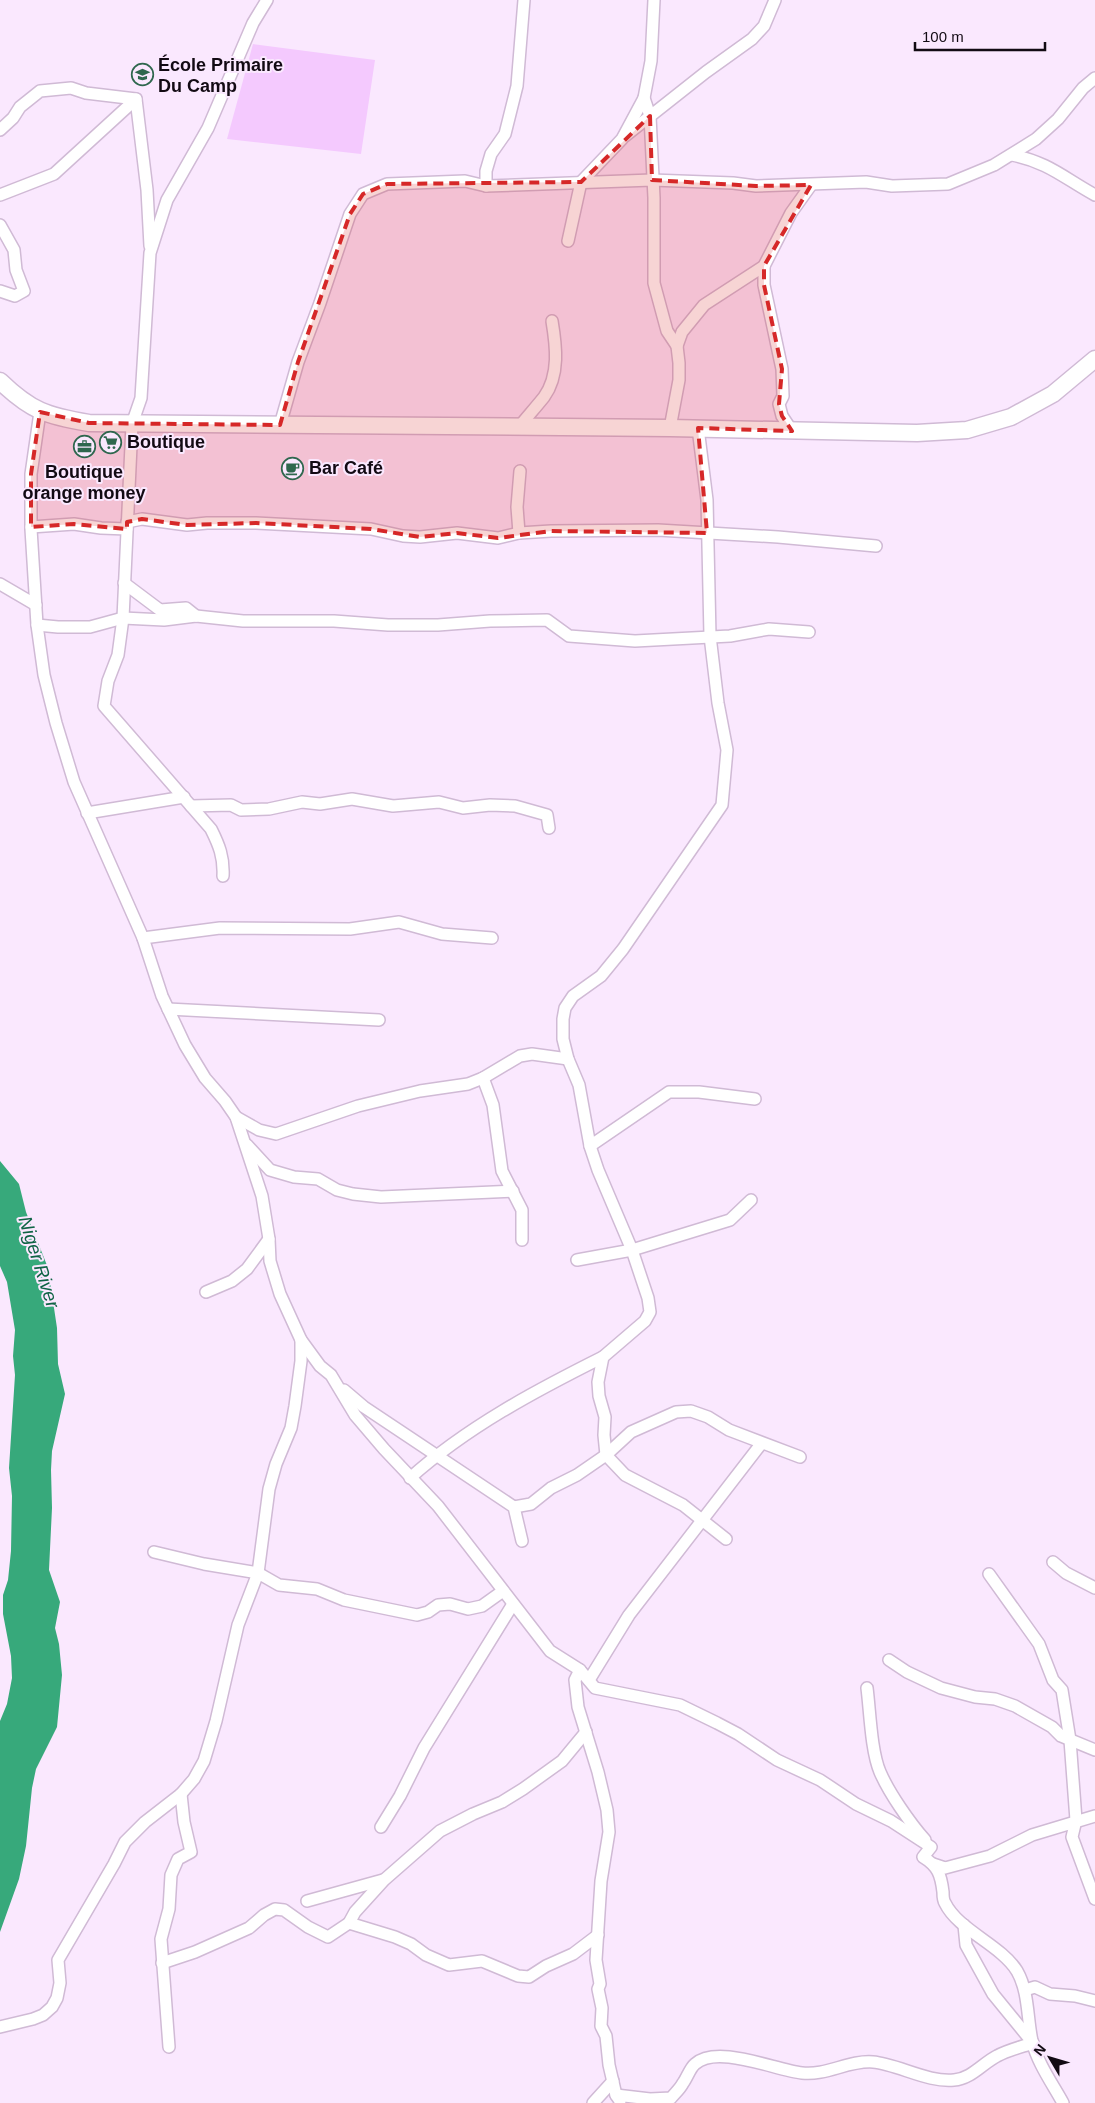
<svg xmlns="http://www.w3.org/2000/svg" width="1095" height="2103" font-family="Arial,sans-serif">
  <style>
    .green { fill: #f4c9fe }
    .water { fill: #37a97b }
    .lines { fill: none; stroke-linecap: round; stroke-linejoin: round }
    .minor-casing { stroke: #d0bad5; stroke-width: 14 }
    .highway-casing { stroke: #d0bad5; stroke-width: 19 }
    .minor { stroke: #fff; stroke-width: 11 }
    .highway { stroke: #fff; stroke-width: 16 }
    .marked { fill: #d62828; fill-opacity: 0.2; stroke: #d62828; stroke-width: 4; stroke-dasharray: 10 6; stroke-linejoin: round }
    .labels { text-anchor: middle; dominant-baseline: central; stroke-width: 4; stroke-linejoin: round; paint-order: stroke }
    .poi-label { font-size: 18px; font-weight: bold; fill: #120a13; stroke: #fae8fe; text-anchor: start }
    .water-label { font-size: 19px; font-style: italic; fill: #0f6445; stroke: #fae8fe }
  </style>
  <rect width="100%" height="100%" fill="#fae8fe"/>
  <path class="green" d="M253,44L375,60L361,154L227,139Z"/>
  <path class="water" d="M0,1161L19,1184L26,1212L48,1268L57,1328L58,1364L65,1394L52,1451L51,1470L52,1508L49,1570L60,1602L55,1628L59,1644L62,1675L57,1727L36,1769L32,1788L26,1846L19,1879L0,1932V1721L7,1704L12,1678L11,1656L3,1614V1595L8,1580L11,1551L12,1496L9,1468L15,1375L13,1356L15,1330L7,1282L0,1266Z"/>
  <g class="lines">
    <defs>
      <g id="minor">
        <path d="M644,98L650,116L654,198V283L667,331L677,346L679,363V380L670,428"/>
        <path d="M0,130L13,118L20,107L40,91L71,88L86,93L136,99L147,190L150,246"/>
        <path d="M625,136L706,72L752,39L764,26L775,0"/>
        <path d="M1012,155C1048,162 1064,178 1095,195"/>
        <path d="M486,186V171L491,154L505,134L517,86L524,0"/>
        <path d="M0,195L54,174L136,99"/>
        <path d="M0,225L14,250L16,270L24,291L15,296L0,291"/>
        <path d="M568,241L581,182L622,139L644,98L651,61L654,0"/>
        <path d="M764,266V285L782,369L783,396L779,404L782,416L792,431"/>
        <path d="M677,346L682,332L704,305L764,266L791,213L811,185"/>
        <path d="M40,412L31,474V529L37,625L44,675L56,723L74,782L143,938L162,996L185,1045L205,1078L225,1101L236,1117L262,1196L269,1239L270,1261L280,1294L301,1340L320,1366L331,1375L355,1415L384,1449L438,1506L550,1651L580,1670L595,1688L680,1705L717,1723L738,1734L777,1760L820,1780L856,1804L891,1821L931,1847L923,1857C938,1866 941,1875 943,1892C943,1895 943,1900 945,1903C958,1930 1001,1945 1017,1971C1029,1992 1027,2018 1032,2041C1038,2064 1052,2083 1063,2103"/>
        <path d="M280,425L298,362L320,303L350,214L363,194L387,184L465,181L486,186L652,180L733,183L756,186L866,182L892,186L948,184L994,165L1036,139L1058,119L1083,88L1095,78"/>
        <path d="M519,427C527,417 536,407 544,397C560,375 556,345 552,321"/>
        <path d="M698,428L707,500L710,636L718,703L727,750L722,805L623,949L601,976L573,996L565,1008L563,1019V1039L568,1059L579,1085L590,1146L598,1170L632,1250L648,1298L650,1312L645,1321L603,1357L598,1382L599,1396L605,1417L604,1435L606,1455L625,1475L683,1505L726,1539"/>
        <path d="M127,522L142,519L187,525L207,523H256L371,529L403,536L420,537L457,533L498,538L519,533L551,531L658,530L778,537L876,546"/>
        <path d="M31,527L74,524L101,528L127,529"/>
        <path d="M519,533L517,507L520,471"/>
        <path d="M124,583L160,610L186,608L196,616"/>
        <path d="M0,584L36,605"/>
        <path d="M37,625L58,627H90L123,618L164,620L196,616L243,621H334L388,625H438L490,621L547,620L569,636L635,641L730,636L769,629L809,632"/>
        <path d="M191,806L231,805L241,810L269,809L302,802L320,804L352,799L393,806L439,802L463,808L490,805L515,806L547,815L549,828"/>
        <path d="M87,813L184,797"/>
        <path d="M223,876C224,857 219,845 211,829L104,706L108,681L118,655L123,618L132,424L141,398L150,253L167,200L208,128L253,23L267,0"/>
        <path d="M143,938L220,928L350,929L399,922L442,934L492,938"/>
        <path d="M168,1009L379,1020"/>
        <path d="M483,1078L493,1105L502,1171L522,1210V1240"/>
        <path d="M236,1117L259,1130L276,1134L358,1106L420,1091L468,1084L483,1078L520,1056L532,1054L568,1059"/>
        <path d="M247,1145L270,1170L294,1177L318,1179L337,1190L353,1194L381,1197L513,1191"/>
        <path d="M590,1146L669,1092H699L755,1099"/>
        <path d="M577,1260L632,1250L730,1220L751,1200"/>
        <path d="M206,1292L232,1281L247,1269L269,1239"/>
        <path d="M344,1390L364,1407L514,1507L522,1541"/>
        <path d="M410,1478C467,1427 535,1391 603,1357"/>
        <path d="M514,1507L531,1504L551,1488L577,1475L606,1455L631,1432L676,1412L691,1411L708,1417L729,1430L800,1457"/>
        <path d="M154,1552L204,1564L258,1573L279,1585L317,1589L344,1600L417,1615L428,1612L438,1605L450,1604L468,1609L482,1606L503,1591"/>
        <path d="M1053,1562L1066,1573L1095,1588"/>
        <path d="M989,1574L1039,1644L1053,1680L1062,1690L1070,1740L1076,1820L1072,1837L1095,1899"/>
        <path d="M889,1660L907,1672L941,1688L975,1697L995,1699L1015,1706L1052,1727L1061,1736L1095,1750"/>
        <path d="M580,1670L575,1680L578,1707L598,1772L607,1810L609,1832L601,1881L596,1960L600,1984L598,1989L602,2008L601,2026L606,2036L609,2065L616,2095L620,2101"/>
        <path d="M589,1680L629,1615L761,1444"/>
        <path d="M867,1688C870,1711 871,1751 880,1772C889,1793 910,1823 925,1840"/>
        <path d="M381,1827L400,1796L424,1748L513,1604"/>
        <path d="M933,1864L945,1868L990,1856L1032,1835L1095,1816"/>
        <path d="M307,1901L383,1880"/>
        <path d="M349,1923L395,1937L411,1944L426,1955L449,1965L482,1961L518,1976L529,1977L546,1966L573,1954L598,1935"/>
        <path d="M162,1963L195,1952L249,1928L264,1915L275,1909L284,1910L308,1927L328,1937L349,1923L355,1912L384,1880L440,1831L473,1814L502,1802L523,1789L562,1761L586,1732"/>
        <path d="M1025,1990L1035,1987L1050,1994L1075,1996L1095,2001"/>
        <path d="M0,2027L33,2019L43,2015L52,2007L57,1998L60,1983L58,1960L114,1864L125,1842L145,1822L181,1794L194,1779L204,1761L216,1721L238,1625L258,1573L269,1489L276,1464L291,1428L295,1406L301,1361V1340"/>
        <path d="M169,2047L161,1939L169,1909L171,1875L178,1859L191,1852L184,1822L181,1794"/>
        <path d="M616,2095L650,2099L671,2098C675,2093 680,2089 683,2083C687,2078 690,2068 695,2064C717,2044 775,2070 802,2073C826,2076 849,2060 873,2062C897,2064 929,2083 954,2080C971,2079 983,2063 997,2056C1008,2050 1021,2047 1033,2043L993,1994L966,1945L964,1925"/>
        <path d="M593,2103L613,2081"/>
      </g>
      <path id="highway" d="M0,381C31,411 47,416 89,423L670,428L917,433L967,430L1011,417L1053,394L1095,359"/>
    </defs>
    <use href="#minor" class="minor-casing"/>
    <use href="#highway" class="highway-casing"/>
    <use href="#minor" class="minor"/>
    <use href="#highway" class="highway"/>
  </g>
  <path class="marked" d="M650,116L652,180L756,186L811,185L764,266V285L782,369L779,404L782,416L792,431L698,428L707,533L551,531L498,538L457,533L420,537L371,529L256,523L187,525L142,519L127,522V529L74,524L31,527V474L40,412L89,423L280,425L298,362L350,214L363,194L387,184L581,182Z"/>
  <defs>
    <symbol id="school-ring" viewBox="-11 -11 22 22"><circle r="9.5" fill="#fae8fe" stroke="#2f674e" stroke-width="1.5"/><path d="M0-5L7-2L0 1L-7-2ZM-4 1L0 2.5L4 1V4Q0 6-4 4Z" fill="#2f674e"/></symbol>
    <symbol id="supermarket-ring" viewBox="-11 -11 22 22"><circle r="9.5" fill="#fae8fe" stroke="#2f674e" stroke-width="1.5"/><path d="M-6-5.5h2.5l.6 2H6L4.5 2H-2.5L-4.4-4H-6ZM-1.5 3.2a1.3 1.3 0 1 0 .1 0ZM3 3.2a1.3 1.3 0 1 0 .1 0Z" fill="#2f674e"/></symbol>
    <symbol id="office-ring" viewBox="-11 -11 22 22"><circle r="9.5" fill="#fae8fe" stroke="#2f674e" stroke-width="1.5"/><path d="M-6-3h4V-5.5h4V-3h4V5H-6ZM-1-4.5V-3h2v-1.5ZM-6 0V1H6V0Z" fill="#2f674e"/></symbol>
    <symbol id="cafe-ring" viewBox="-11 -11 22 22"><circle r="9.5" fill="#fae8fe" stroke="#2f674e" stroke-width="1.5"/><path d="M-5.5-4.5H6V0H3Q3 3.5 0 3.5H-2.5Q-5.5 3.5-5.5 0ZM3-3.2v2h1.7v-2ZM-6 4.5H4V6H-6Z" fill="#2f674e"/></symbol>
  </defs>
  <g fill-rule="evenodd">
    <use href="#school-ring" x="130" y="62" width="25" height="25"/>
    <use href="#supermarket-ring" x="98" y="430" width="25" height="25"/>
    <use href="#office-ring" x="72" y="434" width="25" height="25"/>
    <use href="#cafe-ring" x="280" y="456" width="25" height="25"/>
  </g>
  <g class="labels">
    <g class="poi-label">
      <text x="158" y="65">École Primaire<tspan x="158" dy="21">Du Camp</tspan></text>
      <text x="127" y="442">Boutique</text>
      <text x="309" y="468">Bar Café</text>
      <text x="84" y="472" text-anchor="middle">Boutique<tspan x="84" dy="21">orange money</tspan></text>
    </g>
    <g class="water-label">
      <text transform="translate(39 1262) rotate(72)">Niger River</text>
    </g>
  </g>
  <g transform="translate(1050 2058) rotate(308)" stroke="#fae8fe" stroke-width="4" paint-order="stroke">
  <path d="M0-4L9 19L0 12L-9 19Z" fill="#120a13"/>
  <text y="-8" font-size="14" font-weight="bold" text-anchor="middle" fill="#120a13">N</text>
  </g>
  <path d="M915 42v8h130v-8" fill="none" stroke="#120a13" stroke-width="2.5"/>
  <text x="922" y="42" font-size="15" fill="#120a13" stroke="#fae8fe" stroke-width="4" paint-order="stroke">100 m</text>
</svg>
